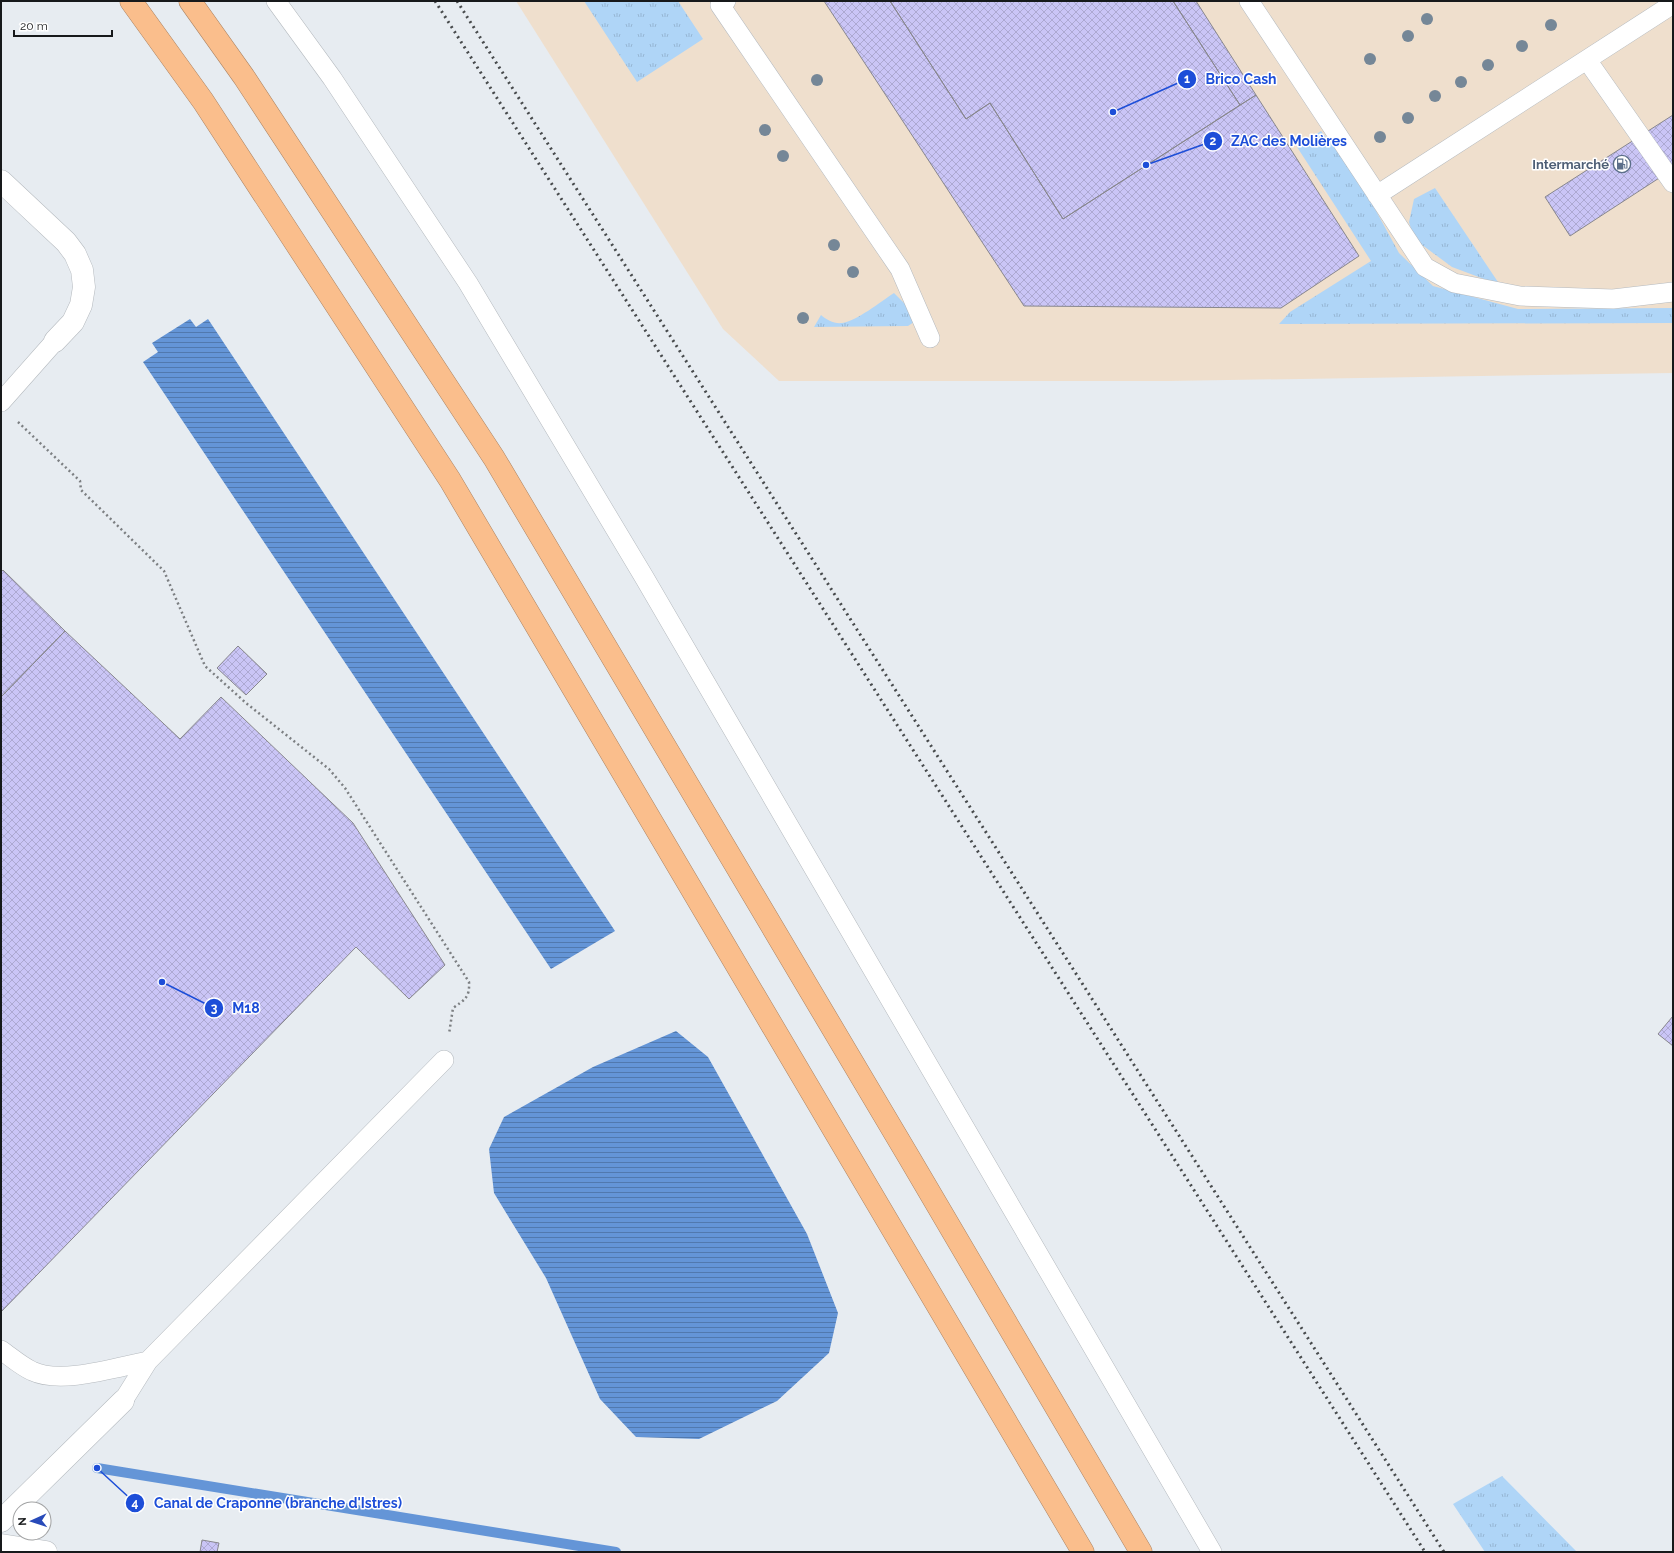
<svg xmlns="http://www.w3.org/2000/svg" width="1674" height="1553" viewBox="0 0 1674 1553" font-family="Raleway,sans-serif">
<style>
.commercial{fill:#efdfcd}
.grass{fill:url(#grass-tufts)}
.water{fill:url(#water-rules)}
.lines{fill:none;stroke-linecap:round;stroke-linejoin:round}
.stream{stroke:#6495d7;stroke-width:10}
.building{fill:url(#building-cross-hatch);stroke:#88878d}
.lane-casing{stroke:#b5babf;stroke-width:20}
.street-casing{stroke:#b5babf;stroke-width:23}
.highway-casing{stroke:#ab8464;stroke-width:23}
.path{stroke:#7c7f82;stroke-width:2.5;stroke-dasharray:2 3;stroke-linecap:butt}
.lane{stroke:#fff;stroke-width:19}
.street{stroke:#fff;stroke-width:22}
.highway{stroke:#fabe8c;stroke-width:22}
.rail{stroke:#474a4c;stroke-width:3;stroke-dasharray:2 4;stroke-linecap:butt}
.tree{fill:#758797}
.labels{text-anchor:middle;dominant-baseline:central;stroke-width:3;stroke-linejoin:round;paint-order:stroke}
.service-label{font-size:13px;font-weight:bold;fill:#4e5e75;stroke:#fff;text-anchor:end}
.leader{fill:none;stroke:#1d4ed8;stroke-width:1.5}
.callout-dot{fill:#1d4ed8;stroke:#fff;stroke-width:1.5}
.mark-label{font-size:12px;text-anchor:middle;font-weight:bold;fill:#fff}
.callout-label{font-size:14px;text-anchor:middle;font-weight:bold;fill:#1d4ed8;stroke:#fff;stroke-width:3;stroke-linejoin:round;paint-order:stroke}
</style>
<defs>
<pattern id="grass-tufts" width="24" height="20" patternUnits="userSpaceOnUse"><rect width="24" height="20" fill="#afd5f7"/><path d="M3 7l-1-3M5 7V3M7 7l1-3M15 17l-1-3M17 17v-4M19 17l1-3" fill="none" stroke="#96b6d3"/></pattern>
<pattern id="water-rules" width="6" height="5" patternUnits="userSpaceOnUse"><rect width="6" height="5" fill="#6495d7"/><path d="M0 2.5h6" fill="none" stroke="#5179ae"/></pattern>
<pattern id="building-cross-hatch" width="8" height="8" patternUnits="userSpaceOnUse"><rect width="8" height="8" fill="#cac5f6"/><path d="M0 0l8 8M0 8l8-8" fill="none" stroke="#ada9d2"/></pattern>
</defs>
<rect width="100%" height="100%" fill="#e7ecf1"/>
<!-- commercial -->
<path class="commercial" d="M516,1h1157v372l-505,8h-389l-56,-52z"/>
<!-- grass -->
<path class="grass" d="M584,1h94l25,38 -66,43z
M1321,131l36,45 42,77 34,33 85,23 155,-1v15l-394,1 11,-12 81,-51 -74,-114z
M1435,188l65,97 -48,-18 -38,-28 -5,-17 5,-23z
M894,293l20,20v9l-6,4 -94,1 7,-12c6,5 13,9 21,8 15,-2 38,-21 52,-30z
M1502,1476l75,76h-92l-32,-48z"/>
<!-- water -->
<path class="water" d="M190,319l6,8 12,-8 407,612 -64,38 -408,-607 15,-10 -6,-9z
M676,1031l32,26 99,177 31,79 -9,40 -52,48 -78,38 -63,-2 -36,-38 -54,-121 -52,-85 -5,-44 15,-32 89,-50z"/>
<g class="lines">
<!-- stream -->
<path class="stream" d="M97,1468l519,84"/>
</g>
<!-- building -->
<path class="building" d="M824,1h66l76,118 24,-16 73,116 193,-124 103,161 -78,52 -257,-2z
M890,1h283l67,104 -177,114 -73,-116 -24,16z
M1173,1h23l60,94 -16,10z
M1673,115v54l-103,67 -25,-39z
M3,570l62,61 -64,66v-125z
M65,631l115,108 41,-42 132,126 92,142 -36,34 -53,-52 -355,365v-615z
M238,646l29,28 -21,21 -29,-27z
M1673,1016v30l-15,-12z
M202,1540l17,3 -2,9h-17z"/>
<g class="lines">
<defs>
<path id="lane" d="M276,1l56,77 136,205 176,294 568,975
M726,1l-6,4 180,264 30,69
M1249,1l176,266 29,16 66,13 93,3 60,-7
M1587,60l86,123
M1377,195l296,-191
M1,402l54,-61
M1,1350c10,7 20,16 31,21 29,14 85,-4 116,-10
M123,1401l25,-40 296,-301"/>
<path id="street" d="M1,181l65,61 9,12 7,16 2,17 -3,18 -8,17 -18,19
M1,1521l122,-120
M1,1545l45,7"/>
<path id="highway" d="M131,1l72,100 247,379 633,1072
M190,1l54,76 250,381 416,701 231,393"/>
</defs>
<!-- lane casing -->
<use href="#lane" class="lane-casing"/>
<!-- street casing -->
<use href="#street" class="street-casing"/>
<!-- highway casing -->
<use href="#highway" class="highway-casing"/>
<!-- path -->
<path class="path" d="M18,422l62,59 1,9 83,81 41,95 41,37 83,66 16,19 124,194c1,16 -5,18 -16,26l-4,26"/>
<!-- lane -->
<use href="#lane" class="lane"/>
<!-- street -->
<use href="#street" class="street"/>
<!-- highway -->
<use href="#highway" class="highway"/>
<!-- rail -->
<path class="rail" d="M435,1l990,1551
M457,1l987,1551"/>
</g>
<!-- trees -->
<g class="tree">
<circle cx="1427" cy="19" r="6"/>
<circle cx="1551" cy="25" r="6"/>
<circle cx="1408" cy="36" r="6"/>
<circle cx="1522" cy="46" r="6"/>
<circle cx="1370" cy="59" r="6"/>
<circle cx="1488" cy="65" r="6"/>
<circle cx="817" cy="80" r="6"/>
<circle cx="1461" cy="82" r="6"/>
<circle cx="1435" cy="96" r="6"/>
<circle cx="1408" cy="118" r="6"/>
<circle cx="765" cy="130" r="6"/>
<circle cx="1380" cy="137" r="6"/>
<circle cx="783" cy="156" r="6"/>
<circle cx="834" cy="245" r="6"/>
<circle cx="853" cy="272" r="6"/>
<circle cx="803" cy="318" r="6"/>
</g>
<!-- icons -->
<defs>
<symbol id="fuel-ring" viewBox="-11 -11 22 22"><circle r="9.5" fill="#fff" stroke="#5c6f8a" stroke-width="1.5"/><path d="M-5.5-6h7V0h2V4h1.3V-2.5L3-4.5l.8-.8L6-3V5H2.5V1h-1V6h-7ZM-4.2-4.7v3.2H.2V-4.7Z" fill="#5c6f8a"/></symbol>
</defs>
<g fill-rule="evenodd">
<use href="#fuel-ring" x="1612" y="154" width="20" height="20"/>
</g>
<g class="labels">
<!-- service labels -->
<g class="service-label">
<text x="1609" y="164">Intermarché</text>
</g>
</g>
<!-- callouts -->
<path class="leader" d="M1113 112L1187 79M1146 165L1213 141M162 982L214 1008M97 1468L135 1503"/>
<g class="callout-dot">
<circle cx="1113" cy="112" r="4"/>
<circle cx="1146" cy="165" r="4"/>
<circle cx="162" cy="982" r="4"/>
<circle cx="97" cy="1468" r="4"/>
<circle cx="1187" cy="79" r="10"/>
<circle cx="1213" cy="141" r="10"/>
<circle cx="214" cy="1008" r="10"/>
<circle cx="135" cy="1503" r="10"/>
</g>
<g class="mark-label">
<text x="1187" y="83">1</text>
<text x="1213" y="145">2</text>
<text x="214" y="1012">3</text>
<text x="135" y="1507">4</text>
</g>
<g class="callout-label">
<text x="1241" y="84">Brico Cash</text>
<text x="1289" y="146">ZAC des Molières</text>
<text x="246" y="1013">M18</text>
<text x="278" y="1508">Canal de Craponne (branche d'Istres)</text>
</g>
<!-- border -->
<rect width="1674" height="1553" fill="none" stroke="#17191b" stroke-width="4"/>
<!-- north arrow -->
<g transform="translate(32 1521) rotate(267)"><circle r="19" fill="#ffffff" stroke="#a2a3a4"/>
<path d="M0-3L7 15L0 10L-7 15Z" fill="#284ab9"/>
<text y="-6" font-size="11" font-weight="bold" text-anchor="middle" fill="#17191b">N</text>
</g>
<!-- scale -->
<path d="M14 30v6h98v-6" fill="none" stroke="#17191b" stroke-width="2"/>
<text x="20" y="30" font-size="12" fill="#17191b" stroke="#ffffff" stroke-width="3" paint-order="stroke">20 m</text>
</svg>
